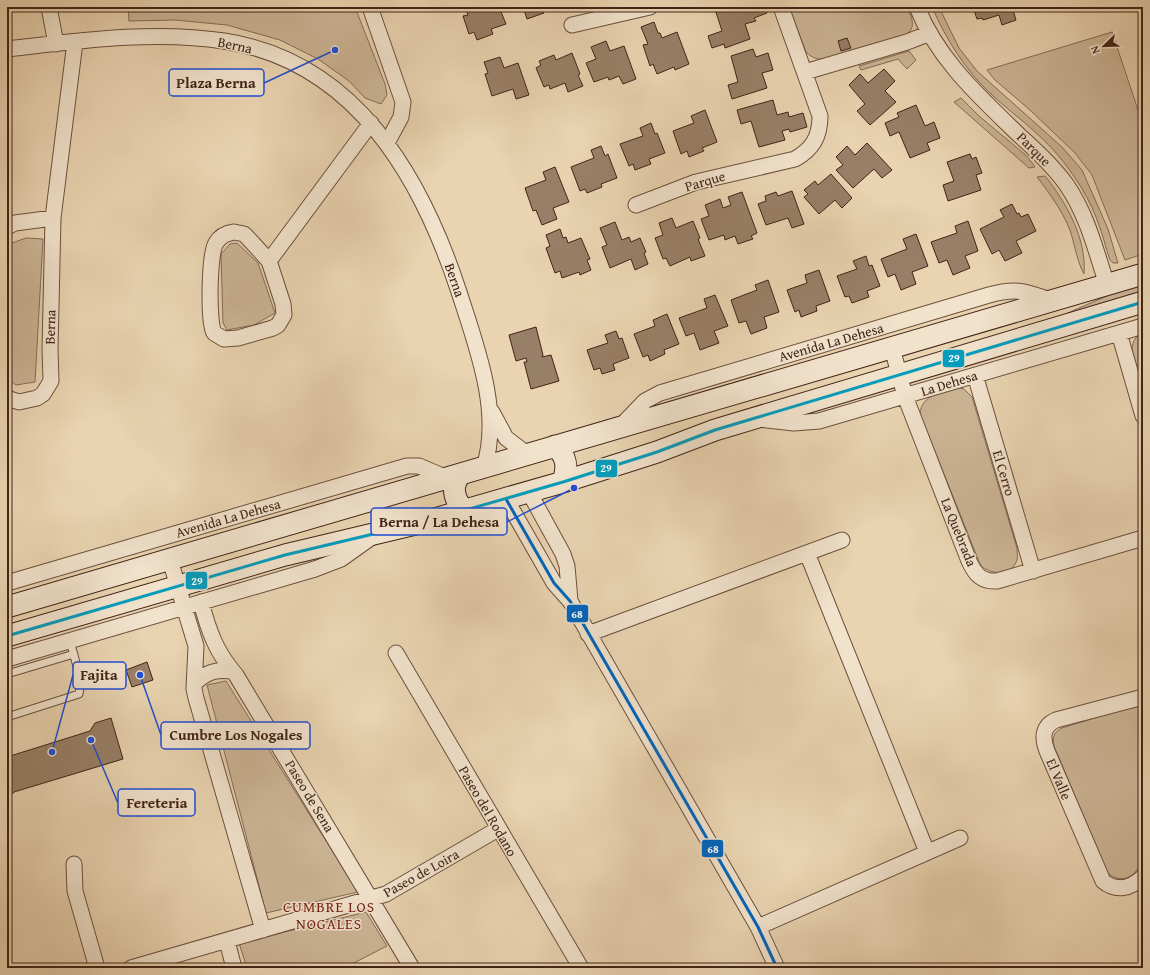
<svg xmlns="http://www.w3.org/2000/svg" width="1150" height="975" viewBox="0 0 1150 975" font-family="'Gentium Book Plus',serif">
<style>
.green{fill:#ccb596;stroke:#866c56}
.building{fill:#987f67;stroke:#412417}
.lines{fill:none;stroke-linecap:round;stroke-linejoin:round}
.lane-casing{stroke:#6b503d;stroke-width:9}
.street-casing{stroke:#6b503d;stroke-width:17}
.secondary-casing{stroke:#412417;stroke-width:23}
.lane{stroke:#f1e2cc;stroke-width:7}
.street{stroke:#f1e2cc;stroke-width:15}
.secondary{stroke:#f1e2cc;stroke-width:21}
.bus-1-casing{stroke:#f1e2cc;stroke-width:6}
.bus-2-casing{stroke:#f1e2cc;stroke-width:6}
.bus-1{stroke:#0065bd;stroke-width:3}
.bus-2{stroke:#069cbc;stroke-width:3}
.labels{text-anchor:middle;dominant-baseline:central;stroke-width:3;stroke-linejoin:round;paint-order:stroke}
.street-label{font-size:14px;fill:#412417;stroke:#f1e2cc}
.neighbourhood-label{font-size:15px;letter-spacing:1px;fill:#7a1f14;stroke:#f1e2cc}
.leader{fill:none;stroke:#1d4ed8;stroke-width:1.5}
.callout-dot{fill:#1d4ed8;stroke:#f1e2cc;stroke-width:1.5}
.callout{fill:#f1e2cc;stroke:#1d4ed8;stroke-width:1.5}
.callout-label{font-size:15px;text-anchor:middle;font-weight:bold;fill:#412417}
.line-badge{stroke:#f1e2cc;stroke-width:1.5}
.badge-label{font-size:11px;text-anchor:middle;font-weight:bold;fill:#fff}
</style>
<rect width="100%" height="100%" fill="#e9d3b0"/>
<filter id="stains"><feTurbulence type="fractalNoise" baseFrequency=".005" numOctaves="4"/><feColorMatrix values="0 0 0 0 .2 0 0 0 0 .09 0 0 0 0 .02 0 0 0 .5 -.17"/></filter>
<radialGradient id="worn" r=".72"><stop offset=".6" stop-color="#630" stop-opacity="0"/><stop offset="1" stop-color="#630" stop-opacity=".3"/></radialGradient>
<!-- green -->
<path class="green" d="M128,7h227l30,77 2,11 -6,9 -16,-6 -16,-17 -31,-22 -38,-19 -53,-15 -52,-5 -46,1z
M789,7h118c5,11 10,21 -2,28l-77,24c-9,1 -15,0 -22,-7z
M932,7h7l20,41 18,23 85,76 20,23 26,59 10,34h-5l-3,-3c-4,-11 -6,-21 -10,-32 -9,-28 -25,-53 -44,-75 -19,-22 -42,-38 -63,-57 -28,-26 -46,-55 -61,-89z
M1112,32l31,93v129l-18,6 -33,-85 -17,-22 -45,-43 -35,-30 -8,-10z
M909,51l7,9 -9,9 -9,-10 -37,11 -2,-4z
M961,98l18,18 49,41 7,10 -6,1 -75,-66z
M1045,176c21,26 42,63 39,98 -7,-13 -9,-27 -13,-41 -7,-20 -21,-39 -34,-56z
M26,238l17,1 -8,143 -19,3 -8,-6 -1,-116 2,-19z
M237,243l21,20 17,50 -21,12 -27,5 -4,-7 -2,-69 9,-10z
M1143,283v13l-89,23 71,-31z
M1143,333v60c-5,-17 -22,-52 0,-60z
M959,388l5,1 8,8 45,151c0,4 1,9 0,12 -5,17 -29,15 -37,4l-60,-150c1,-19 23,-23 39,-26z
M226,681l132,211 -92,21 -59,-228z
M1143,703v144c-1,7 -2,15 -5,21 -7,13 -22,14 -31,4l-53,-126c-2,-9 0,-14 8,-18z
M366,912l21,34 -43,22h-97l-8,-25z"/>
<!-- building -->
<path class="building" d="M480,7h19l7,17 -15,5 2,5 -16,6 -3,-8 -5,2 -6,-18 5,-1 -1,-3z
M523,7h19l2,6 -17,6z
M719,7h46l2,6 -13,5 2,3 -11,3 5,15 -25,9 -1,-4 -12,4 -4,-12 14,-5 -7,-22z
M973,7h41v2l-1,1 3,10 -14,5 -3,-10 -16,5 -1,-2 -5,1z
M654,22l4,11h2l2,5 15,-6 12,32 -14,6 -1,-3 -17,7 -4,-10 -3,2 -7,-21 5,-1 -7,-17z
M847,38l4,10 -10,3 -3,-10z
M606,41l4,10 14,-5 12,33 -13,5 -4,-8 -10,4 -1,-3 -14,5 -8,-19 10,-4 -5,-12z
M753,49l3,8 12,-4 5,17 -11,3 5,15 -35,11 -4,-14 10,-3 -7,-26z
M572,53l8,21 -2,1 5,11 -15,6 -3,-9 -15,6 -1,-4 -5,2 -8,-19 5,-3 -2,-4 15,-6 2,5z
M500,57l4,11 14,-5 11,32 -13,4 -3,-10 -21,7 -7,-22 3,-1 -4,-11z
M884,69l11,12 -10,10 11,11 -26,23 -13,-14 8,-7 -16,-19 11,-11 8,9z
M773,100l4,15 11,-3 1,5 14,-4 4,14 -17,5 -1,-3 -7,2 3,9 -26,7 -8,-26 -10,3 -4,-14z
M916,105l9,21 9,-4 6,16 -13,5 3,7 -20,8 -11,-26 -9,4 -5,-13 14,-6 -2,-4z
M705,110l12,32 -15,6 2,3 -15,6 -2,-6 -6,3 -8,-23 21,-8 -3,-7z
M651,123l4,11 2,-1 8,20 -16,6 2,5 -16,6 -2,-6 -4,2 -9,-22 23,-8 -3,-8z
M867,143l25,27 -10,8 -8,-9 -21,19 -17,-18 7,-5 -7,-8 11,-11 8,9z
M601,146l4,10 3,-2 9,24 -16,6 1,3 -15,6 -2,-4 -5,2 -9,-24 23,-9 -3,-8z
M970,154l2,5 4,-2 6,16 -6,2 5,15 -33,11 -5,-16 11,-4 -7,-19z
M555,167l14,35 -16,6 4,11 -15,6 -6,-15 -3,1 -8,-23 21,-8 -3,-8z
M831,174l21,24 -10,10 -7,-8 -16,14 -15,-17 4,-3 -4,-4 11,-9 3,4z
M792,191l12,33 -12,4 -4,-10 -22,7 -8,-21 8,-3 -1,-5 11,-4 2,4z
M742,192l15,41 -6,3 2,3 -15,5 -3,-8 -10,4 -1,-5 -15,5 -8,-21 8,-3 -4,-11 15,-6 3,9 8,-3 -3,-8z
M1012,204l5,10 2,-1 2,4 7,-3 8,17 -20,10 6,12 -17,8 -6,-11 -7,4 -12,-25 24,-12 -4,-7z
M672,218l4,10 17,-7 7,17 -2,1 7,17 -14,5 -1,-4 -20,9 -4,-8 -3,1 -8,-21 8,-3 -4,-12z
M968,221l10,30 -13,5 5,12 -17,7 -6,-15 -8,3 -8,-21 26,-9 -2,-7z
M615,222l7,18 7,-3 2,5 9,-4 6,14 -2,1 4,11 -13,6 -4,-11 -21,9 -8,-21 5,-2 -7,-17z
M560,229l3,9 3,-1 2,6 13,-5 9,21 -3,1 4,10 -11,5 -1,-3 -17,6 -2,-7 -5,2 -9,-25 4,-2 -4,-11z
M916,234l12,32 -16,6 4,12 -15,6 -6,-16 -7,3 -7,-18 26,-10 -4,-10z
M866,256l3,10 3,-1 8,21 -13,5 2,6 -17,6 -3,-7 -4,1 -8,-21 20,-7 -4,-8z
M819,270l11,31 -14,5 1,5 -16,6 -2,-7 -4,2 -8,-22 20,-7 -2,-8z
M768,280l11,32 -15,5 3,11 -16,6 -5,-13 -7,2 -8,-23 26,-10 -2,-5z
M715,295l13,31 -14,5 5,12 -19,7 -6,-17 -8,3 -7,-18 28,-10 -3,-9z
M667,314l12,30 -15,6 1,4 -15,7 -2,-6 -5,2 -9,-23 21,-8 -2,-6z
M536,327l7,28 -1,2 9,-2 8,26 -28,8 -7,-27h3l-1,-4 -10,3 -7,-26z
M616,331l3,8 3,-1 7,20 -16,6 2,6 -13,4 -2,-6 -6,2 -7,-20 21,-7 -3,-8z
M147,662l6,18 -21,7 -6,-17z
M111,718l12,41 -109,33 -7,7v-42l83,-26 5,-8z"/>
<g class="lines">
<defs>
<path id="lane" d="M7,674l67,-20
M7,717l72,-23 2,-13 -11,-40"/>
<path id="street" d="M49,7l7,37
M370,7l33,95 -2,15 -14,26
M917,7c21,53 63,90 103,129 17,15 33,30 46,48 21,30 30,67 41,101
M572,25l78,-18
M7,49c70,-8 147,-19 217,-8 131,20 197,135 235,251 17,53 43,120 25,175
M805,72l102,-30 23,-9
M636,205l60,-23 99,-23c18,-10 25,-23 25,-43l-39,-109
M7,227l8,-4 38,-5
M234,232l10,2 4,4 21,23 14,43 1,11 -6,10 -5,3 -35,10 -14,1 -10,-6c-6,-11 -5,-80 2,-90 4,-7 11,-10 18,-11z
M269,261l102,-138
M1119,333l24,83
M892,348l13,48 64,165c6,13 12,21 28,20l146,-43
M975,375l58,196
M7,398l12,4 18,-4 6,-4 8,-13 -1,-32 3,-131 22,-176
M492,412l14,26 21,16
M759,419l35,4 25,-2 324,-95
M620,427l25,-26 15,-8 329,-98c29,-8 37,-3 64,6
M529,492l34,62 4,12 3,35
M506,499l48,84 16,18 188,326 19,41
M807,553l120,299
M170,560l26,86 -2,43 2,9 67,232
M7,583l400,-117h12l28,12
M201,602c8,30 15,50 35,73l176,293
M588,634l254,-94
M396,653l185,315
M7,659l308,-90 26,-10 31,-22
M194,684c12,-12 22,-15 38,-13
M1143,697l-87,23c-14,6 -14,18 -9,31l56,130c13,11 27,8 40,-4
M74,864l1,27 22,77
M758,927l202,-89
M227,941l7,27
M131,968l255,-74 112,-65"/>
<path id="secondary" d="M555,446c12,10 13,21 8,36
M461,474c-11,11 -7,26 3,36
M7,607l1136,-333
M7,636l278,-81 139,-33 139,-40 94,-30 58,-22 428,-128"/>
</defs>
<!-- lane casing -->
<use href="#lane" class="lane-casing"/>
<!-- street casing -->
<use href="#street" class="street-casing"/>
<!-- secondary casing -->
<use href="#secondary" class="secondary-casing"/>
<!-- lane -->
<use href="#lane" class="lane"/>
<!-- street -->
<use href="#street" class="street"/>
<!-- secondary -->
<use href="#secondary" class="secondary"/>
<defs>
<path id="bus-1" d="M506,499l48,84 16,18 188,326 19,41"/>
<path id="bus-2" d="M7,636l278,-81 139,-33 139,-40 94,-30 58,-22 428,-128"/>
</defs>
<!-- bus-1 casing -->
<use href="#bus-1" class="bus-1-casing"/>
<!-- bus-2 casing -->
<use href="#bus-2" class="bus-2-casing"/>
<!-- bus-1 -->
<use href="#bus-1" class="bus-1"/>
<!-- bus-2 -->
<use href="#bus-2" class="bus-2"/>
</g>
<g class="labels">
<!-- street labels -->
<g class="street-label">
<text transform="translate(235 45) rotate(12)">Berna</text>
<text transform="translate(1034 149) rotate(45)">Parque</text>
<text transform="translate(705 181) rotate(-16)">Parque</text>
<text transform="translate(455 280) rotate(71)">Berna</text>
<text transform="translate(50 327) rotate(-88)">Berna</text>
<text transform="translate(831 342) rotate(-16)">Avenida La Dehesa</text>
<text transform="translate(949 383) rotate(-17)">La Dehesa</text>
<text transform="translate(1004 473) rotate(73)">El Cerro</text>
<text transform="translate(228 518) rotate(-16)">Avenida La Dehesa</text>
<text transform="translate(959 532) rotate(68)">La Quebrada</text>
<text transform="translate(1059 779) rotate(67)">El Valle</text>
<text transform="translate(310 796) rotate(59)">Paseo de Sena</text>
<text transform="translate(488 811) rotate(60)">Paseo del Rodano</text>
<text transform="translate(421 873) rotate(-29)">Paseo de Loira</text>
</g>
<!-- neighbourhood labels -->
<g class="neighbourhood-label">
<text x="329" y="906">CUMBRE LOS<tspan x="329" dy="17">NOGALES</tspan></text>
</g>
</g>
<!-- callouts -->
<path class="leader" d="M335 50L264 83M574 488L507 522M52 752L73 675M140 675L161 735M91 740L118 803"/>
<g class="callout-dot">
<circle cx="335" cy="50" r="4"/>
<circle cx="574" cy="488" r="4"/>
<circle cx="52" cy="752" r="4"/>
<circle cx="140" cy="675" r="4"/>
<circle cx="91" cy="740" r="4"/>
</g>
<g class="callout">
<rect x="169" y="69" width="95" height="27" rx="4"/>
<rect x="371" y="508" width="136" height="27" rx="4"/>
<rect x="73" y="662" width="53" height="27" rx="4"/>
<rect x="161" y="722" width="149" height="27" rx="4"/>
<rect x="118" y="789" width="77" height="27" rx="4"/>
</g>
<g class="callout-label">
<text x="216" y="88">Plaza Berna</text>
<text x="439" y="527">Berna / La Dehesa</text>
<text x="99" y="680">Fajita</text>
<text x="236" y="740">Cumbre Los Nogales</text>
<text x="157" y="808">Fereteria</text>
</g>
<g class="line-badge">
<rect x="942" y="349" width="23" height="19" rx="4" fill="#069cbc"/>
<rect x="595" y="459" width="23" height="19" rx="4" fill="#069cbc"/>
<rect x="185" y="571" width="23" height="19" rx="4" fill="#069cbc"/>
<rect x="566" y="604" width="23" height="19" rx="4" fill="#0065bd"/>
<rect x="701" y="839" width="23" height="19" rx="4" fill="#0065bd"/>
</g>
<g class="badge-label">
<text x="954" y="362">29</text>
<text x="606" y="472">29</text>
<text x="197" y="585">29</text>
<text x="577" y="618">68</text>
<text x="713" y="853">68</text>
</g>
<!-- margin -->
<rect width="1150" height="975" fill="none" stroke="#e9d3b0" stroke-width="24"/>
<rect x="8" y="8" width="1134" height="959" fill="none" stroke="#412417" stroke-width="2"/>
<rect x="12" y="12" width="1126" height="951" fill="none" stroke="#412417"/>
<!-- north arrow -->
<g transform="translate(1104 46) rotate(247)" stroke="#f1e2cc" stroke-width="3" paint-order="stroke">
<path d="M0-3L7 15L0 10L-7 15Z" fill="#412417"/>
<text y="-6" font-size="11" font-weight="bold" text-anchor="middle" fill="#412417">N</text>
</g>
<rect width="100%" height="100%" filter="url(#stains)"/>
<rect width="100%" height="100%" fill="url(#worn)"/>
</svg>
